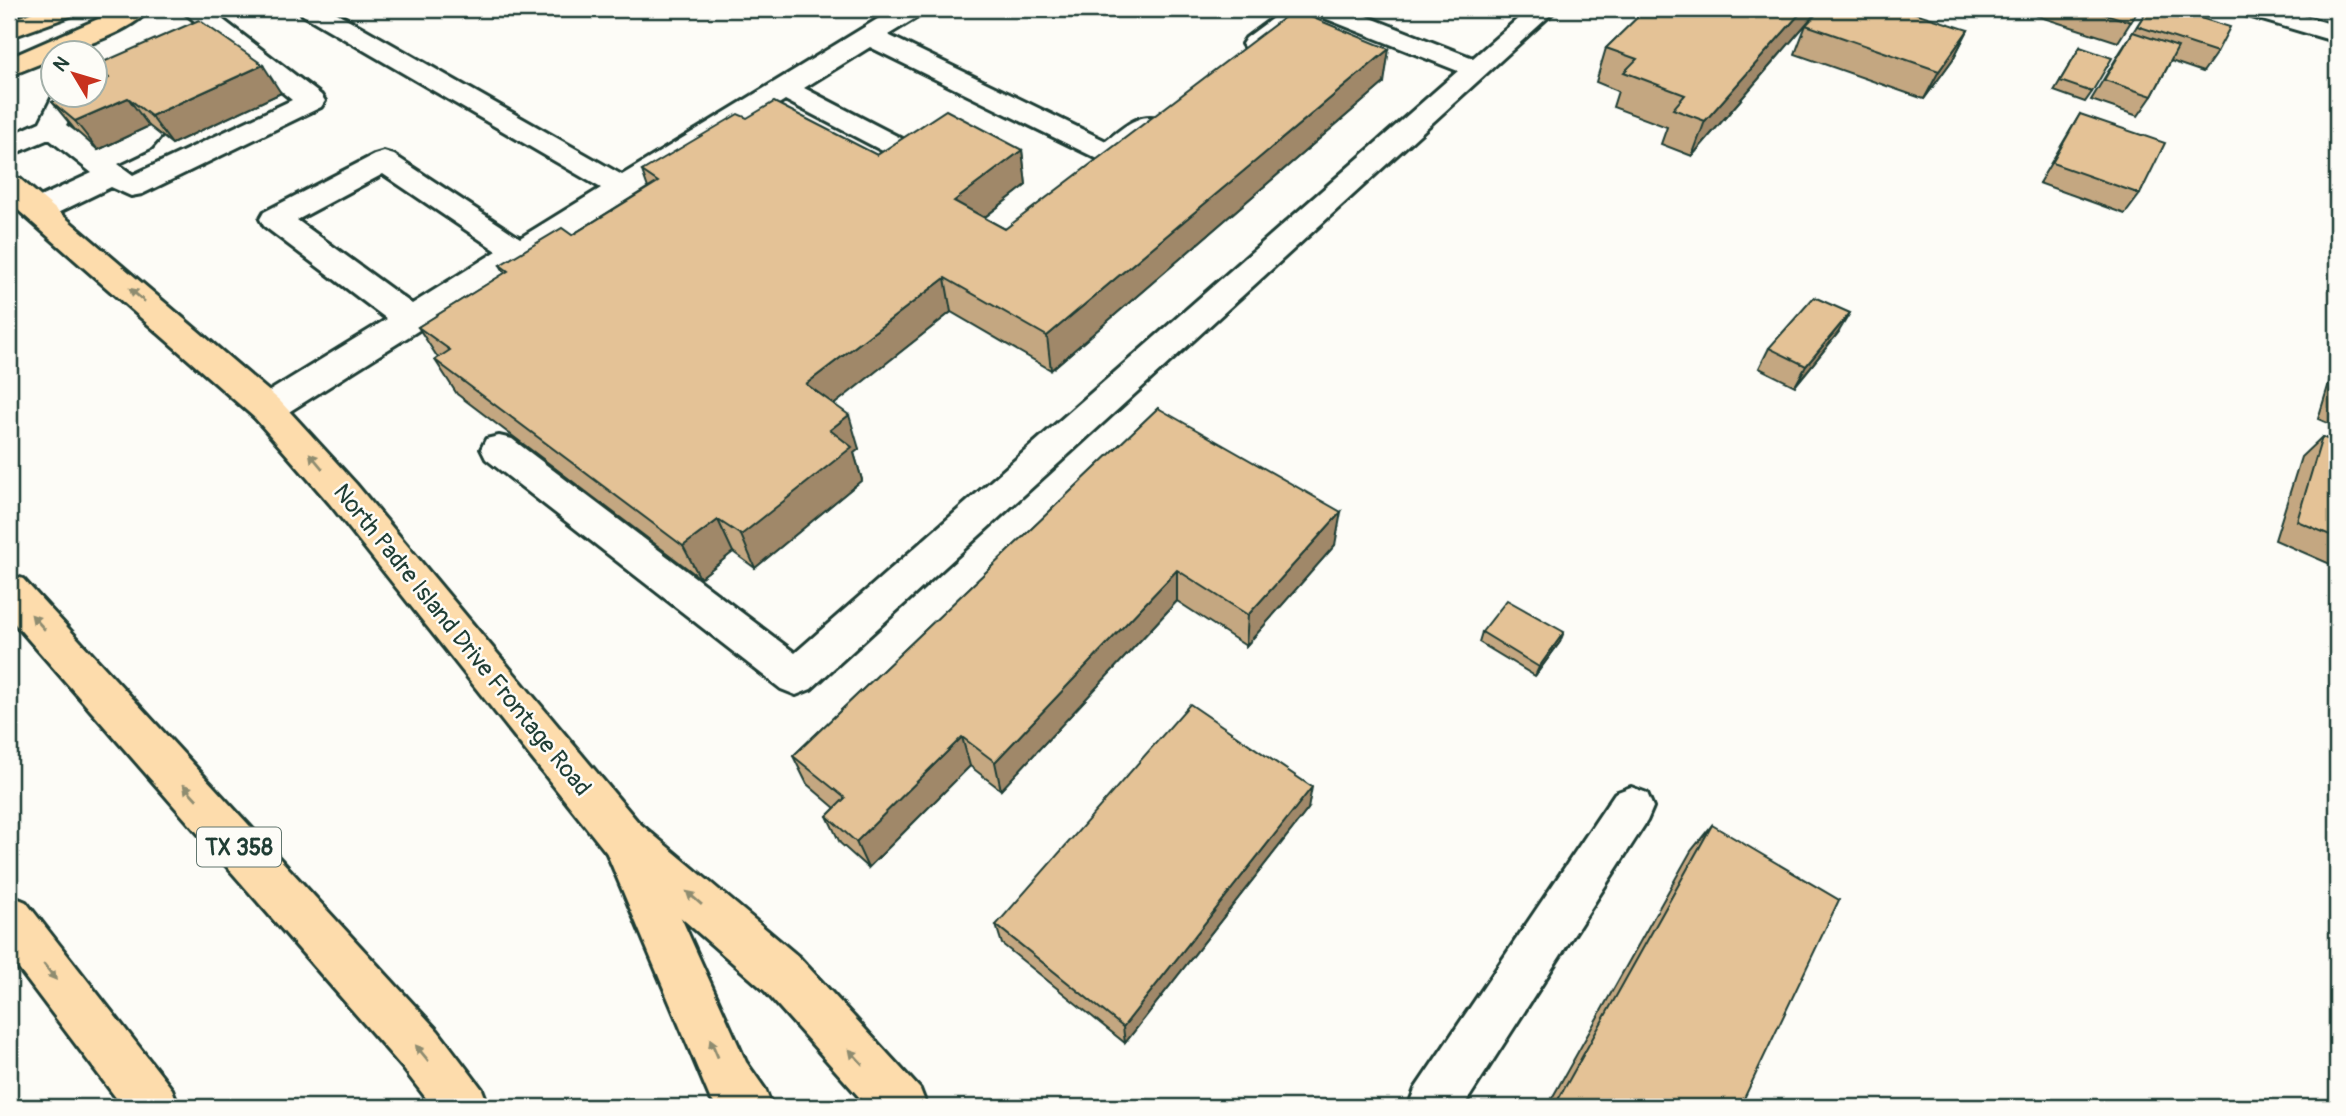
<svg xmlns="http://www.w3.org/2000/svg" width="2346" height="1116" viewBox="0 0 2346 1116" font-family="Pangolin,sans-serif">
<style>
.lines{fill:none;stroke-linecap:round;stroke-linejoin:round}
.minor-casing{stroke:#1f3d34;stroke-width:6}
.major-casing{stroke:#1f3d34;stroke-width:6}
.highway-casing{stroke:#1f3d34;stroke-width:6}
.minor{fill:#fdfcf7;fill-rule:evenodd}
.major{fill:#fddcac;fill-rule:evenodd}
.highway{fill:#fddcac;fill-rule:evenodd}
.wall{fill:#c4a781;stroke:#1f3d34;stroke-width:2}
.shaded-wall{fill:#a08869;stroke:#1f3d34;stroke-width:2}
.building{fill:#e4c296;stroke:#1f3d34;stroke-width:2}
.oneway{fill:#8e8c70}
.labels{text-anchor:middle;dominant-baseline:central;stroke-width:5;stroke-linejoin:round;paint-order:stroke}
.shield{fill:#fdfcf7;stroke:#62766e;stroke-width:2}
.shield-label{font-size:23px;font-weight:bold;fill:#1f3d34}
.street-label{font-size:24px;fill:#1f3d34;stroke:#fdfcf7}
</style>
<rect width="100%" height="100%" fill="#fdfcf7"/>
<filter id="ink" filterUnits="userSpaceOnUse"><feTurbulence type="fractalNoise" baseFrequency=".0143" numOctaves="2"/><feDisplacementMap in="SourceGraphic" scale="14" xChannelSelector="R" yChannelSelector="G"/><feConvolveMatrix kernelMatrix="1 2 1 2 8 2 1 2 1" color-interpolation-filters="sRGB"/></filter>
<g filter="url(#ink)">
<g class="lines">
<defs>
<path id="minor" d="M180,9h29l112,86 4,6 -4,6 -179,87 -11,2 -20,-9 -62,30 -11,3 -11,-3 -4,-7 4,-7 65,-30 -43,-34 -40,17v-20l31,-14 14,-28h28l-16,31 34,25 28,-13 6,-9 9,-4 10,-3 10,3 4,6 -16,18 -33,16 15,11 159,-75z
M299,9h31l292,166 272,-166h31l-4,6 -33,20 218,106c16,-12 31,-28 52,-23l4,6 -4,6c-18,13 -37,35 -60,29l-228,-112 -66,41 116,60 5,6 -5,6 -10,3 -10,-3 -115,-60 -506,318 -12,4 -12,-4 -6,-9 6,-9 132,-81 -123,-93 -4,-7 4,-7 110,-57 10,-3 10,3 126,83 81,-50 -298,-173zM383,174l114,77 -85,53 -115,-84z
M1285,9h63l125,49 56,-49h28l-746,680 -15,6 -15,-6 -295,-230 -5,-10 5,-10 13,-3 13,3 283,214 663,-582 -141,-56 -3,-5 -50,40 -9,2 -9,-2 -4,-6 4,-6z
M2241,9h40l56,17v16l-92,-27z
M1631,787l16,6 6,14 -6,14 -184,286h-55l7,-18 200,-296z"/>
<path id="major" d="M41,9h36l-4,6 -64,23v-17z
M121,9h28c-14,20 -73,43 -97,43v7l-43,17v-18z
M9,177l11,2 259,221 77,84 282,338 161,135 121,132 7,18h-59l-103,-116 -159,-139 -276,-348 -75,-86 -246,-216z"/>
<path id="highway" d="M9,574l14,5 415,452 44,58 7,18h-56l-31,-40 -393,-450z
M622,816l16,6 108,240 19,27 7,18h-55l-7,-9 -110,-261 6,-15z
M9,895l17,7 146,187 7,18h-56l-114,-151z"/>
</defs>
<!-- minor casing -->
<use href="#minor" class="minor-casing"/>
<!-- major casing -->
<use href="#major" class="major-casing"/>
<!-- highway casing -->
<use href="#highway" class="highway-casing"/>
<!-- minor -->
<use href="#minor" class="minor"/>
<!-- major -->
<use href="#major" class="major"/>
<!-- highway -->
<use href="#highway" class="highway"/>
</g>
<!-- wall -->
<path class="wall" d="M1646,9h173l-127,147 -31,-12 6,-17 -54,-20 5,-16 -22,-9 10,-34z
M1954,9h18l-3,5z
M2034,9h105l-21,33 -87,-28z
M2148,9l69,43 -14,20 -32,-11 -19,35 -14,20 -47,-16 29,-48z
M1806,25l162,5 -15,29 -29,40 -129,-45z
M2080,47l12,45 -7,10 -31,-11z
M94,67l187,26 -109,51 -23,-18 -51,24 -23,-20 -23,-28 52,-22z
M1384,83l-333,287 -100,-58 -117,92 25,45 -5,4 8,27 -107,88 -22,-16 -33,26 -243,-184 -22,-34 3,-2 -20,-31 87,-54 -5,-8 72,-30 76,-47 -6,-17 105,-53 130,37 145,-5 4,35 -42,33 21,11z
M2080,114l60,80 -15,20 -86,-31z
M1838,333l-43,53 -36,-18 10,-20z
M2337,357v70l-19,-8z
M1158,408l177,137 -89,101 -69,-45 -176,189 -31,-24 -102,102 -28,-25 -13,-27 8,-8 -28,-24 -14,-28z
M2322,437l15,6v124l-62,-27 26,-83z
M1482,632l78,10 -25,34 -56,-34z
M1308,809l-183,234 -123,-99 -6,-19z
M1712,825l28,282h-193l144,-256z"/>
<!-- shaded-wall -->
<path class="shaded-wall" d="M1804,9h15l-127,147 13,-35z
M1968,30l-15,29 -29,40 15,-28z
M1389,49l-5,34 -333,287 -4,-34z
M263,65l18,28 -109,51 -21,-28z
M128,98l21,28 -51,24 -23,-29z
M1022,150l4,35 -66,51 -6,-35z
M945,278l6,34 -134,106 -11,-34z
M1850,313l-12,20 -43,53 11,-20z
M849,415l10,34 -5,4 8,27 -107,88 -14,-33 89,-105z
M1341,512l-6,33 -89,101 2,-31z
M718,520l15,32 -33,26 -17,-32z
M1177,570v31l-176,189 -6,-28z
M1564,632l-4,10 -25,34 4,-9z
M962,737l8,29 -102,102 -12,-26z
M1312,787l-4,22 -183,234 -2,-16z"/>
<!-- building -->
<path class="building" d="M1646,9h158l-99,112 -32,-12 12,-14 -61,-23 13,-13 -31,-11z
M1821,9h82l65,21 -29,41 -133,-46z
M2089,9h50l-8,13z
M2148,9h23l59,18 -13,25 -80,-26z
M1294,10l95,39 -342,287 -102,-58 -139,106 43,31 -19,15 22,17 -111,88 -23,-15 -35,26 -248,-186 15,-10 -32,-23 90,-56 -8,-6 62,-37 10,7 86,-53 -16,-11 96,-57 9,4 27,-16 103,53 69,-45 76,40 -68,51 51,28z
M199,20l64,45 -112,51 -23,-18 -53,23 -23,-19 18,-8h24v-10l15,-6 -15,-12z
M2133,32l45,15 -26,49 -48,-16z
M2080,47l32,11 -20,34 -32,-11z
M2080,114l85,29 -25,51 -88,-31z
M1814,297l36,16 -44,53 -37,-18z
M1158,408l183,104 -93,103 -71,-45 -182,192 -33,-25 -106,105 -29,-26 18,-18 -52,-42z
M2322,437l15,6v95l-40,-17z
M1507,600l57,32 -25,35 -57,-35z
M1190,704l122,83 -189,240 -127,-102z
M1712,825l127,75 -99,207h-186z"/>
<!-- one-way arrows -->
<defs><path id="oneway-solid" d="M-6-.8H1V-3.2L6.5 0L1 3.2V.8H-6Z" transform="scale(1.75)"/></defs>
<g class="oneway">
<use href="#oneway-solid" transform="translate(137 295) rotate(-139)"/>
<use href="#oneway-solid" transform="translate(316 461) rotate(-130)"/>
<use href="#oneway-solid" transform="translate(38 622) rotate(-132)"/>
<use href="#oneway-solid" transform="translate(190 792) rotate(-132)"/>
<use href="#oneway-solid" transform="translate(694 898) rotate(-139)"/>
<use href="#oneway-solid" transform="translate(50 972) rotate(52)"/>
<use href="#oneway-solid" transform="translate(714 1048) rotate(-113)"/>
<use href="#oneway-solid" transform="translate(422 1053) rotate(-129)"/>
<use href="#oneway-solid" transform="translate(856 1057) rotate(-132)"/>
</g>
</g>
<g class="labels">
<!-- shield labels -->
<rect class="shield" x="197" y="827.5" width="84" height="39" rx="5"/>
<g class="shield-label">
<text x="239" y="847">TX 358</text>
</g>
<!-- street labels -->
<g class="street-label">
<text transform="translate(462 640) rotate(51)">North Padre Island Drive Frontage Road</text>
</g>
</g>
<!-- margin -->
<rect width="2346" height="1116" fill="none" stroke="#fdfcf7" stroke-width="35"/>
<rect x="18" y="18" width="2311" height="1081" fill="none" stroke="#1f3d34" stroke-width="2.5" filter="url(#ink)"/>
<!-- north arrow -->
<g transform="translate(74 74) rotate(308)"><circle r="33" fill="#fdfcf7" stroke="#a4b0a9" stroke-width="2"/>
<path d="M0-5L12 26L0 18L-12 26Z" fill="#c8321e"/>
<text y="-10" font-size="19" font-weight="bold" text-anchor="middle" fill="#1f3d34">N</text>
</g>
</svg>
